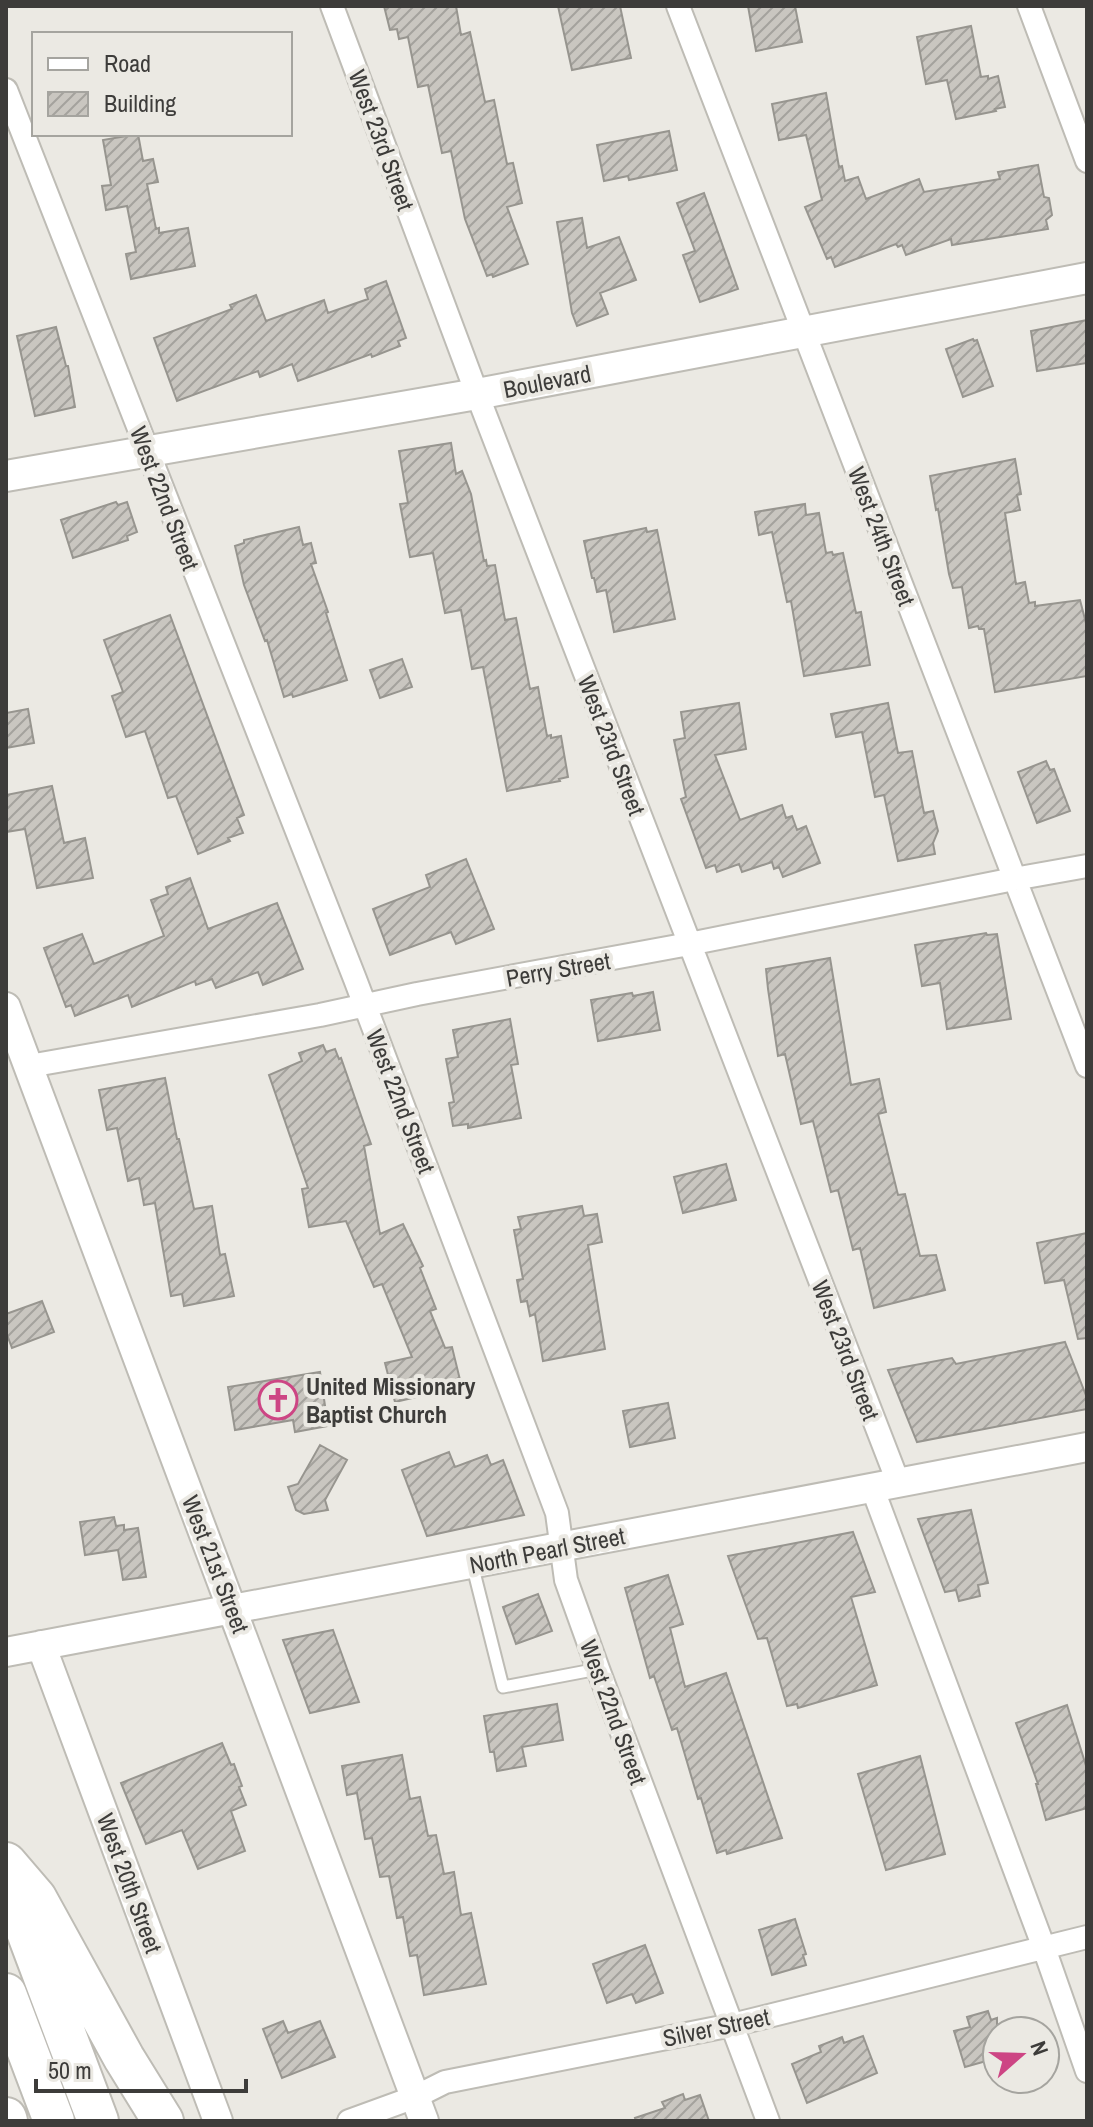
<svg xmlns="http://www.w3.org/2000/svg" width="1093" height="2127" viewBox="0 0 1093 2127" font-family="'Archivo Narrow',sans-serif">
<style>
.building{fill:url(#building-hatch);stroke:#97958f;stroke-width:2}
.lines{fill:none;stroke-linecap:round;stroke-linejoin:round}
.service-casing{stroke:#bebcb5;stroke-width:15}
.minor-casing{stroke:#bebcb5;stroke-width:26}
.tertiary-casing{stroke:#bebcb5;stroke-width:32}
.secondary-casing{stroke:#bebcb5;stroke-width:34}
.motorway-casing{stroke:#bebcb5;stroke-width:44}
.service{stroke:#fff;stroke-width:11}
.minor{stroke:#fff;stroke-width:22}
.tertiary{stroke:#fff;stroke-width:28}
.secondary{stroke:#fff;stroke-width:30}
.motorway{stroke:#fff;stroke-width:40}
.labels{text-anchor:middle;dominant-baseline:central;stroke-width:8;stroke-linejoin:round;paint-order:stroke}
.street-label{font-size:24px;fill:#3d3c3a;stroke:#ebe9e3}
.poi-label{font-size:24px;font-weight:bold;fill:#3d3c3a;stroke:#ebe9e3;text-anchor:start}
</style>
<defs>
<pattern id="building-hatch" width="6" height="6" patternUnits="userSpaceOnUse" patternTransform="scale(2)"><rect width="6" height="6" fill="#c9c6c0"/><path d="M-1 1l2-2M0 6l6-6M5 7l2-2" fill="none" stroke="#a4a29d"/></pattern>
</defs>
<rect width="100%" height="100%" fill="#ebe9e3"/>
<!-- building -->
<path class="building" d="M384,6h72l5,29 9,-3 15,70 9,-2 13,64 6,-1 9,40 -15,4 21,57 -35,13 -1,-3 -5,2 -22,-57 -14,-68 -9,2 -14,-68 -10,2 -10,-50 -9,2 -2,-10 -7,1z
M558,6h62l11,52 -59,12z
M748,6h47l7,36 -46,9z
M971,26l10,51 7,-1v3l10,-3 7,31 -10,2 1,2 -40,8 -9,-39 -21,4 -9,-47z
M826,93l13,74 3,-1 3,15 13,-4 8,22 53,-20 5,13 76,-13 -2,-7 40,-7 6,32 5,1 3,17 -6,5 2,9 -96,16 -1,-6 -45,16 -4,-10 -4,2 -2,-3 -61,23 -4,-10 -4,2 -22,-52 17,-7 -16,-65 -27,5 -7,-36z
M669,131l8,39 -48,10 -1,-4 -24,5 -7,-36z
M138,134l5,27 10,-2 5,23 -11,2 9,45 3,-1v5l29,-5 7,38 -64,13 -5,-25 10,-2 -9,-46 -21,4 -4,-24 9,-1 -8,-45z
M704,193l34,96 -38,13 -17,-47 12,-4 -18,-48z
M582,218l5,30 32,-11 17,43 -36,13 8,21 -31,12 -5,-13 -15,-91z
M386,281l20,57 -8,3 2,5 -28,11 -1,-3 -73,27 -6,-17 -32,13 -2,-6 -81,30 -23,-63 78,-29 -2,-4 26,-10 10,26 58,-21 4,13 40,-14 -3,-10z
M1087,320v43l-50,8 -6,-40z
M56,327l10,39h2l7,41 -40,9 -18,-80z
M973,339l1,2 3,-1 16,46 -30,11 -17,-48z
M451,443l5,31 6,-3 9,23 13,67 2,-1 1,6 8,-1 10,55 11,-2 14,71 8,-2 9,49 4,-1v3l10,-2 7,41 -9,2 1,2 -53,10 -24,-124 -11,2 -11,-59 -16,3 -12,-60 -23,4 -10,-53 8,-1 -9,-52z
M1015,459l6,35 -4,1 3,15 -15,3 11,71 9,-2 4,21 6,-1v4l45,-6 7,27v49l-92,16 -11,-63h-5l-1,-3 -9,2 -7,-41 -9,1 -4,-14 -11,-65 -2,1 -6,-34z
M116,502l2,3 9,-3 10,30 -10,4 1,4 -55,18 -12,-38z
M805,504l1,11 13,-2 7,40 6,-1 1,3 10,-2 13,60 5,-1 9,53 -66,11 -13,-75 -4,1 -15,-70 -13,3 -4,-23z
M299,527l4,18 8,-2 5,20 -5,1 17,48 -2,1 21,67 -54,17 -1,-3 -8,3 -17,-57 -2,1 -21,-56 -9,-39 9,-3v-3z
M646,528l1,4 10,-2 18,89 -61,13 -8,-42 -9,2 -3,-14h-2l-8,-37z
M170,615l74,200 -7,3 6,15 -15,5 2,3 -32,13 -22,-58 -8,2 -23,-67 -19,6 -14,-41 11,-4 -19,-52z
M402,659l10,28 -32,11 -10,-28z
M739,703l7,46 -31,6 25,65 42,-15 4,13 6,-2 5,14 9,-4 14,37 -37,14 -4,-10 -5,2 -2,-7 -30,10 -3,-8 -22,8 -2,-7 -9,3 -25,-69 5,-2 -12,-57 11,-2 -4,-26z
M888,703l10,50 14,-2 12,62 9,-2 5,20 -5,12 2,11 -37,7 -14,-66 -9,2 -13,-65 -26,5 -5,-23z
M28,709l6,34 -28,5v-35z
M1046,761l4,9 4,-1 16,42 -33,12 -19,-51z
M52,786l12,57 21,-5 8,40 -56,10 -12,-59 -19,3v-37z
M466,859l28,70 -38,15 -5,-12 -61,23 -17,-46 57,-22 -4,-12z
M190,878l18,51 69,-26 26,66 -40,16 -5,-13 -42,16 -4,-9 -16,6 -1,-4 -63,26 -4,-12 -53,21 -4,-11 -5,2 -22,-59 38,-14 12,30 70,-28 -13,-36 17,-6 -2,-7z
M986,933l1,2 10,-1 14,85 -64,10 -7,-46 -18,3 -7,-41z
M830,958l21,127 28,-6 7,33 -8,2 20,81 7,-1 15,62 16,-1 9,35 -71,18 -14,-60 -7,2 -15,-60 -7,2 -18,-71 -12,3 -16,-70 -7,2 -10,-67 -2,-20z
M653,992l7,38 -62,11 -7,-41 41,-7 1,3z
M510,1019l8,45 -7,1 10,53 -53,10v-4l-15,2 -4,-23 5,-1 -8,-43 12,-2 -5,-27z
M323,1045l3,7 9,-3 4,10 2,-1 30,86 -7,2 16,88 23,-10 20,42 -3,2 16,41 -6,2 15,37 7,-1 9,37 -10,2v3l-56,13 -10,-39 27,-6 -30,-73 -8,3 -28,-66 -37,6 -7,-38 6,-1 -39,-113 33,-14 -3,-8z
M165,1078l12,61h2l15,70 18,-3 8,49 5,-1 9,42 -50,10 -2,-12 -11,2 -16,-93 -11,2 -5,-27 -11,3 -11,-53 -10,2 -8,-40z
M726,1164l10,36 -53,13 -9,-36z
M582,1206l2,10 13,-2 5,28 -14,3 17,104 -62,12 -8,-47 -5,2 -3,-15 -6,1 -4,-22 6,-1 -9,-49 7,-1 -3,-12z
M1087,1233v105l-9,1 -14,-59 -19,3 -8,-40z
M42,1301l12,31 -42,16 -6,-16v-18z
M1065,1342l22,56v11l-170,33 -29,-72 64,-12 4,6z
M320,1372l8,54 -33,6 -2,-12 -58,10 -7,-43z
M668,1403l7,35 -45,9 -7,-36z
M320,1445l27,15 -22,40 3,10 -24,4 -8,-4 -8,-23 10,-3z
M449,1452l6,15 32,-12 4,10 12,-5 21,55 -97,21 -25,-66z
M971,1510l17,73 -10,2 2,11 -21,5 -3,-11 -11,2 -27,-73z
M114,1517l2,9 8,-1v5l14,-2 8,49 -23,3 -5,-30 -33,5 -5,-33z
M853,1532l22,60 -24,5 26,88 -79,23 -1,-4 -10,2 -20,-68 -9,1 -30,-83z
M668,1575l15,49 -13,4 15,59 41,-14 56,165 -55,16 -1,-4 -9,3 -16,-55 -3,1 -21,-71 -5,2 -18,-54 -4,2 -25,-90z
M538,1594l14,37 -36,13 -13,-37z
M333,1630l26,72 -49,11 -27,-73z
M557,1704l6,36 -41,7 4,19 -29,5 -3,-19h-4l-6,-36z
M1067,1705l20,64v39l-41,12 -10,-36h2l-22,-61z
M222,1743l9,22 3,-1 8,22 -3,1 7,18 -15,6 14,40 -47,18 -16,-39 -36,14 -25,-61z
M402,1755l8,44 10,-2 8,39 8,-1 8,39 10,-2 7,43 10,-2 15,71 -62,11 -7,-40 -7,1 -7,-39 -6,1 -8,-42 -9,1 -8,-39 -7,1 -8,-46 -10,2 -5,-29z
M920,1756l25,98 -59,16 -28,-96z
M795,1919l11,35 -3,1 3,10 -34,10 -13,-45z
M645,1945l18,48 -27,10 -4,-9 -25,9 -14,-39z
M988,2011l3,9 6,-2v40l-32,9 -11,-36 16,-4 -3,-10z
M283,2021l5,12 32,-12 15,36 -53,21 -19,-49z
M863,2036l14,37 -70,30 -15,-39 29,-12 -2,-6 23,-9 2,6z
M683,2094l2,6 15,-5 9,26h-73l-1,-3 30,-10 -3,-6z"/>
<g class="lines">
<defs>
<path id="service" d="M472,1564l31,123 95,-18"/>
<path id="minor" d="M332,6l145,388 421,1088
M678,6l409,1060
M1029,6l58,155
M6,90l349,889 202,534 9,67 32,89 170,452
M29,1066l291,-51 97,-21 272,-50 325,-65 73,-13
M872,1487l172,461 43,123
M349,2121l66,-24 30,-15 287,-57 355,-88"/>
<path id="tertiary" d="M6,1007l418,1114
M41,1645l177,476
M6,1652l1081,-205"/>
<path id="secondary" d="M6,476l471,-82 610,-116"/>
<path id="motorway" d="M6,1863l30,35 88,160 39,63
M18,1908l80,213
M6,1994l48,127
M6,2118l1,3"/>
</defs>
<!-- service casing -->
<use href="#service" class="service-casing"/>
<!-- minor casing -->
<use href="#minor" class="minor-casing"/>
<!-- tertiary casing -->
<use href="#tertiary" class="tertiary-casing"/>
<!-- secondary casing -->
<use href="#secondary" class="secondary-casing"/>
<!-- motorway casing -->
<use href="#motorway" class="motorway-casing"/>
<!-- service -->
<use href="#service" class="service"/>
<!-- minor -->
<use href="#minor" class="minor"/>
<!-- tertiary -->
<use href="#tertiary" class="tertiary"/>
<!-- secondary -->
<use href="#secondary" class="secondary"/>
<!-- motorway -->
<use href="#motorway" class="motorway"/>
</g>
<!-- icons -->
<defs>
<symbol id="church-ring" viewBox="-11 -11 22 22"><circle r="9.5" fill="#ebe9e3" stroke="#cd4584" stroke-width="1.5"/><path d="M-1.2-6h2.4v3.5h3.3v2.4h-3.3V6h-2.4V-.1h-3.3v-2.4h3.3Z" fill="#cd4584"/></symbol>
</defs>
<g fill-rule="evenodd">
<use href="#church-ring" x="256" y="1378" width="44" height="44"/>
</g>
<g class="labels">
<!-- street labels -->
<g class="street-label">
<text transform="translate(382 140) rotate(70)">West 23rd Street</text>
<text transform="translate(547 381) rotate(-11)">Boulevard</text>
<text transform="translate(165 498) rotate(69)">West 22nd Street</text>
<text transform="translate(882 536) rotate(69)">West 24th Street</text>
<text transform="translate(612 745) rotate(69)">West 23rd Street</text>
<text transform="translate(558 969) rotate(-10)">Perry Street</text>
<text transform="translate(401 1101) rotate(69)">West 22nd Street</text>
<text transform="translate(846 1350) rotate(69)">West 23rd Street</text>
<text transform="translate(547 1550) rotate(-11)">North Pearl Street</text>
<text transform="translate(216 1564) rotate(69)">West 21st Street</text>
<text transform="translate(614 1712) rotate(70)">West 22nd Street</text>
<text transform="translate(130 1883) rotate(70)">West 20th Street</text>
<text transform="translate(716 2027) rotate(-12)">Silver Street</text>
</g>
<!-- poi labels -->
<g class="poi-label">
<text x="306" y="1386">United Missionary<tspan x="306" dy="28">Baptist Church</tspan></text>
</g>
</g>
<!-- border -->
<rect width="1093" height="2127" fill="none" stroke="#3d3c3a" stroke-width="16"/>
<!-- legend -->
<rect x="32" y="32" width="260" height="104" fill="#ebe9e3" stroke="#a5a49f" stroke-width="2"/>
<rect x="48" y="58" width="40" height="12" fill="#ffffff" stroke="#a5a49f" stroke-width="2"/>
<text x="104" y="72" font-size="24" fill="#3d3c3a">Road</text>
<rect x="48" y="92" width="40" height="24" fill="url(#building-hatch)" stroke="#a5a49f" stroke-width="2"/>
<text x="104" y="112" font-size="24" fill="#3d3c3a">Building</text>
<!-- north arrow -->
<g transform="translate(1021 2055) rotate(70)"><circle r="38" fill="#ebe9e3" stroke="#a5a49f" stroke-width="2"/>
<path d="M0-6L14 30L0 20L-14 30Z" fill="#cd4584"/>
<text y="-12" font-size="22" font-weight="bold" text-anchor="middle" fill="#3d3c3a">N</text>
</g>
<!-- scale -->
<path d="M36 2079v12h210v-12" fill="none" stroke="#3d3c3a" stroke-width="4"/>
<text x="48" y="2079" font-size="24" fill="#3d3c3a" stroke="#ebe9e3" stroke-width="6" paint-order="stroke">50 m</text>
</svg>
